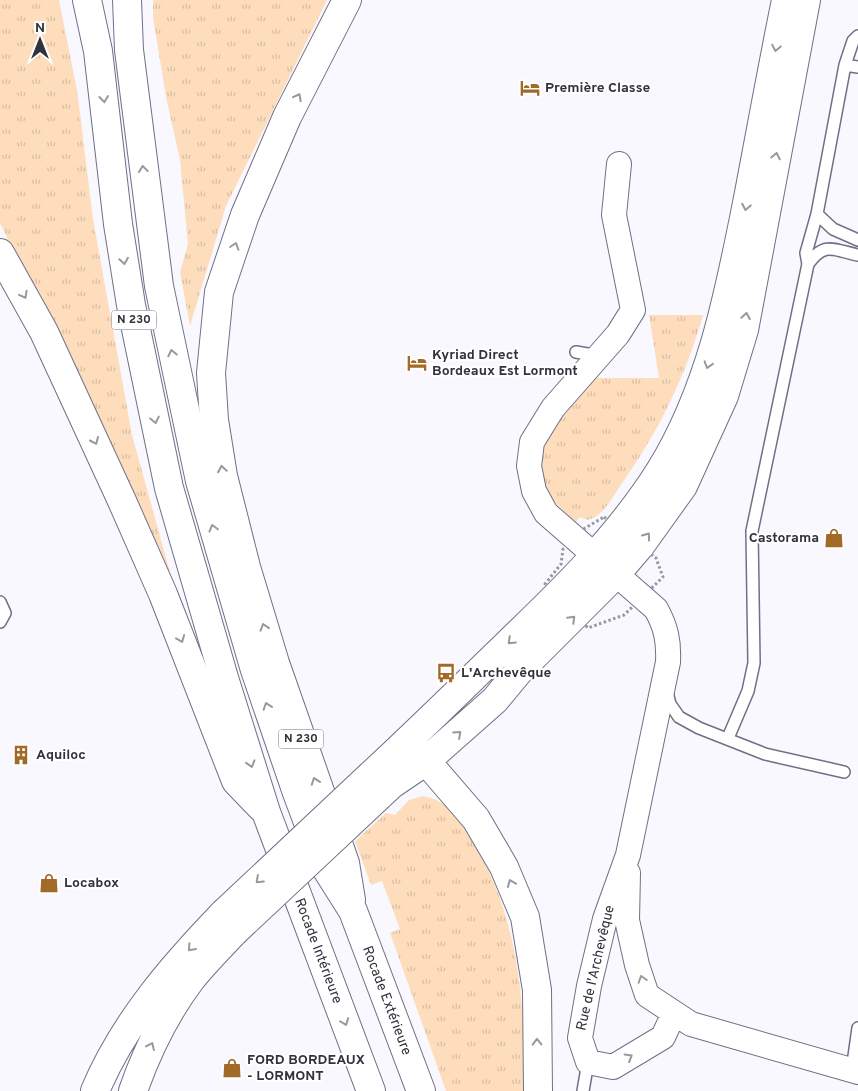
<svg xmlns="http://www.w3.org/2000/svg" width="858" height="1091" viewBox="0 0 858 1091" font-family="Overpass,sans-serif">
<style>
.grass{fill:url(#grass-tufts)}
.lines{fill:none;stroke-linecap:round;stroke-linejoin:round}
.lane-casing{stroke:#6f7087;stroke-width:14}
.street-casing{stroke:#6f7087;stroke-width:26}
.secondary-casing{stroke:#6f7087;stroke-width:30}
.highway-casing{stroke:#6f7087;stroke-width:30}
.path{stroke:#97979f;stroke-width:3;stroke-dasharray:2.5 2.5;stroke-linecap:butt}
.lane{stroke:#fff;stroke-width:11}
.street{stroke:#fff;stroke-width:24}
.secondary{stroke:#fff;stroke-width:28}
.highway{stroke:#fff;stroke-width:28}
.secondary-bridge-casing{stroke:#6f7087;stroke-width:30;stroke-linecap:butt}
.secondary-bridge{stroke:#fff;stroke-width:28}
.oneway{stroke:#98989e}
.labels{text-anchor:middle;dominant-baseline:central;stroke-width:4;stroke-linejoin:round;paint-order:stroke}
.shield{fill:#fff;stroke:#707076;stroke-width:1}
.shield-label{font-size:12px;font-weight:bold;fill:#32323c}
.poi-label{font-size:14px;font-weight:bold;fill:#32323c;stroke:#fff;text-anchor:start}
.street-label{font-size:14px;fill:#32323c;stroke:#fff}
</style>
<defs>
<pattern id="grass-tufts" width="24" height="20" patternUnits="userSpaceOnUse" patternTransform="scale(1.25)"><rect width="24" height="20" fill="#fdddbc"/><path d="M3 7l-1-3M5 7V3M7 7l1-3M15 17l-1-3M17 17v-4M19 17l1-3" fill="none" stroke="#d9bea2"/></pattern>
</defs>
<rect width="100%" height="100%" fill="#f8f8fe"/>
<!-- grass -->
<path class="grass" d="M0,0h59l18,90 16,129 39,216 39,141 -171,-353z
M153,0h174l-101,206 -36,120 -10,-54 8,-28 -8,-84 -14,-63 -13,-80z
M649,315h54c-18,63 -45,118 -83,171 -8,12 -17,31 -33,34l-7,-3 -4,5 -28,-26 -10,-40 6,-17 52,-61h63z
M422,796c25,3 37,23 49,42 48,78 54,164 54,253h-79l-56,-158 10,-4 -18,-48 -11,4 -16,-44 31,-28 9,2 14,-15z"/>
<g class="lines">
<defs>
<path id="lane" d="M845,65l13,2
M817,214l16,15 25,11
M808,264c17,-23 25,-14 50,-9
M576,352l23,4
M0,602l5,11 -5,9
M667,692l3,12 9,13 20,11 66,26 79,18
M728,738l20,-47 6,-28 -2,-132 56,-267 -2,-11 11,-39 28,-149 8,-24 5,-5
M852,1070l6,-42
M583,1091l5,-29"/>
<path id="street" d="M619,164l-5,51 19,95 -15,24 -65,74 -21,34 -3,24 5,25 12,22 110,96c10,18 13,32 12,53l-40,193 -23,64 -16,67 -9,52 8,24 25,5 50,-30 11,-24
M628,873l-1,47 10,45 10,30 44,29 167,48"/>
<path id="secondary" d="M371,775c42,-39 84,-80 125,-120 59,-57 120,-114 164,-184 52,-84 70,-182 89,-278 12,-64 24,-129 37,-193
M379,796l13,-12 34,-23 69,-61 24,-29 97,-97 24,-28 43,-60 41,-90 20,-66 62,-330
M95,1091c29,-69 78,-125 129,-178
M133,1091c14,-40 33,-79 59,-113 13,-16 28,-31 42,-46"/>
<g id="highway">
<path id="s1" d="M87,0l11,51 20,173 13,81 38,183 55,190 42,134 105,279"/>
<path id="s2" d="M127,0l2,50 30,236 41,195 55,189 41,120 28,75 29,46 68,180"/>
<path d="M347,0l-60,117 -42,98 -26,77 -8,81 3,47 9,56 23,91 29,96 70,200 6,37"/>
<path d="M0,253l44,79 78,169 41,93 73,187 25,26"/>
<path d="M426,761l50,58 28,48 21,50 12,73 1,101"/>
</g>
</defs>
<!-- lane casing -->
<use href="#lane" class="lane-casing"/>
<!-- street casing -->
<use href="#street" class="street-casing"/>
<!-- secondary casing -->
<use href="#secondary" class="secondary-casing"/>
<!-- highway casing -->
<use href="#highway" class="highway-casing"/>
<!-- path -->
<path class="path" d="M604,517l52,41 7,19 -39,38 -36,13 -43,-44 16,-20 2,-15 22,-21z"/>
<!-- lane -->
<use href="#lane" class="lane"/>
<!-- street -->
<use href="#street" class="street"/>
<!-- secondary -->
<use href="#secondary" class="secondary"/>
<!-- highway -->
<use href="#highway" class="highway"/>
<defs>
<path id="secondary-bridge" d="M224,913l147,-138
M234,932l145,-136"/>
</defs>
<!-- secondary-bridge casing -->
<use href="#secondary-bridge" class="secondary-bridge-casing"/>
<!-- secondary-bridge -->
<use href="#secondary-bridge" class="secondary-bridge"/>
</g>
<!-- one-way arrows -->
<defs><path id="oneway-chevron" d="M-2-3.5L2.5 0L-2 3.5" fill="none" stroke-width="1.6" stroke-linecap="round" stroke-linejoin="round" transform="scale(1.25)"/></defs>
<g class="oneway">
<use href="#oneway-chevron" transform="translate(776 48) rotate(101)"/>
<use href="#oneway-chevron" transform="translate(298 97) rotate(-62)"/>
<use href="#oneway-chevron" transform="translate(104 99) rotate(83)"/>
<use href="#oneway-chevron" transform="translate(776 156) rotate(-79)"/>
<use href="#oneway-chevron" transform="translate(143 169) rotate(-97)"/>
<use href="#oneway-chevron" transform="translate(746 207) rotate(101)"/>
<use href="#oneway-chevron" transform="translate(235 246) rotate(-72)"/>
<use href="#oneway-chevron" transform="translate(124 261) rotate(81)"/>
<use href="#oneway-chevron" transform="translate(24 295) rotate(61)"/>
<use href="#oneway-chevron" transform="translate(746 316) rotate(-80)"/>
<use href="#oneway-chevron" transform="translate(172 353) rotate(-102)"/>
<use href="#oneway-chevron" transform="translate(708 365) rotate(107)"/>
<use href="#oneway-chevron" transform="translate(155 420) rotate(78)"/>
<use href="#oneway-chevron" transform="translate(95 441) rotate(66)"/>
<use href="#oneway-chevron" transform="translate(222 469) rotate(-99)"/>
<use href="#oneway-chevron" transform="translate(213 528) rotate(-105)"/>
<use href="#oneway-chevron" transform="translate(647 536) rotate(-54)"/>
<use href="#oneway-chevron" transform="translate(572 619) rotate(-45)"/>
<use href="#oneway-chevron" transform="translate(264 627) rotate(-107)"/>
<use href="#oneway-chevron" transform="translate(181 639) rotate(68)"/>
<use href="#oneway-chevron" transform="translate(511 641) rotate(136)"/>
<use href="#oneway-chevron" transform="translate(267 706) rotate(-109)"/>
<use href="#oneway-chevron" transform="translate(458 734) rotate(-42)"/>
<use href="#oneway-chevron" transform="translate(251 764) rotate(73)"/>
<use href="#oneway-chevron" transform="translate(315 781) rotate(-110)"/>
<use href="#oneway-chevron" transform="translate(259 880) rotate(137)"/>
<use href="#oneway-chevron" transform="translate(511 883) rotate(-112)"/>
<use href="#oneway-chevron" transform="translate(191 948) rotate(132)"/>
<use href="#oneway-chevron" transform="translate(642 979) rotate(-108)"/>
<use href="#oneway-chevron" transform="translate(345 1022) rotate(69)"/>
<use href="#oneway-chevron" transform="translate(537 1042) rotate(-91)"/>
<use href="#oneway-chevron" transform="translate(151 1046) rotate(-65)"/>
<use href="#oneway-chevron" transform="translate(629 1057) rotate(-31)"/>
</g>
<!-- icons -->
<defs>
<symbol id="hotel-bare" viewBox="-9 -9 18 18"><path d="M-6-4.5h1.5V1H6V5H4.5V3h-9V5H-6ZM-4 0a1.8 1.8 0 1 1 3.6 0ZM.5 0V-2.5h3Q6-2.5 6 0Z" fill="#a16a26" stroke="#fff" stroke-width="2.5" paint-order="stroke"/></symbol>
<symbol id="shop-bare" viewBox="-9 -9 18 18"><path d="M-5-2.5h2.3a2.7 3.5 0 0 1 5.4 0H5L5.5 6h-11ZM-1.5-2.5h3a1.5 2.3 0 0 0-3 0Z" fill="#a16a26" stroke="#fff" stroke-width="2.5" paint-order="stroke"/></symbol>
<symbol id="bus-bare" viewBox="-9 -9 18 18"><path d="M-5-6H5V4H4V6H2V4H-2V6H-4V4H-5ZM-3.5-4V0h7V-4ZM-3.5 1.2v1.5H-2V1.2ZM2 1.2v1.5H3.5V1.2Z" fill="#a16a26" stroke="#fff" stroke-width="2.5" paint-order="stroke"/></symbol>
<symbol id="building-bare" viewBox="-9 -9 18 18"><path d="M-4-6H4V6H1V3H-1V6H-4ZM-2.5-4.3h1.7v1.8h-1.7ZM.8-4.3h1.7v1.8H.8ZM-2.5-1h1.7V.8h-1.7ZM.8-1h1.7V.8H.8Z" fill="#a16a26" stroke="#fff" stroke-width="2.5" paint-order="stroke"/></symbol>
</defs>
<g fill-rule="evenodd">
<use href="#hotel-bare" x="516" y="74" width="28" height="28"/>
<use href="#hotel-bare" x="403" y="349" width="28" height="28"/>
<use href="#shop-bare" x="820" y="524" width="28" height="28"/>
<use href="#bus-bare" x="432" y="659" width="28" height="28"/>
<use href="#building-bare" x="7" y="741" width="28" height="28"/>
<use href="#shop-bare" x="35" y="869" width="28" height="28"/>
<use href="#shop-bare" x="218" y="1054" width="28" height="28"/>
</g>
<g class="labels">
<!-- shield labels -->
<g class="shield">
<rect x="111.5" y="310.5" width="45" height="19" rx="4"/>
<rect x="278.5" y="729.5" width="45" height="19" rx="4"/>
</g>
<g class="shield-label">
<text x="134" y="320">N 230</text>
<text x="301" y="739">N 230</text>
</g>
<!-- poi labels -->
<g class="poi-label">
<text x="545" y="88">Première Classe</text>
<text x="432" y="355">Kyriad Direct<tspan x="432" dy="16">Bordeaux Est Lormont</tspan></text>
<text x="819" y="538" text-anchor="end">Castorama</text>
<text x="461" y="673">L'Archevêque</text>
<text x="36" y="755">Aquiloc</text>
<text x="64" y="883">Locabox</text>
<text x="247" y="1060">FORD BORDEAUX<tspan x="247" dy="16">- LORMONT</tspan></text>
</g>
<!-- street labels -->
<g class="street-label">
<text stroke="none"><textPath href="#s1" startOffset="982">Rocade Intérieure</textPath></text>
<text transform="translate(596 968) rotate(-77)">Rue de l'Archevêque</text>
<text stroke="none"><textPath href="#s2" startOffset="1041">Rocade Extérieure</textPath></text>
</g>
</g>
<!-- north arrow -->
<g transform="translate(40 40)" stroke="#ffffff" stroke-width="4" paint-order="stroke">
<path d="M0-4L9 19L0 12L-9 19Z" fill="#32323c"/>
<text y="-8" font-size="14" font-weight="bold" text-anchor="middle" fill="#32323c">N</text>
</g>
</svg>
